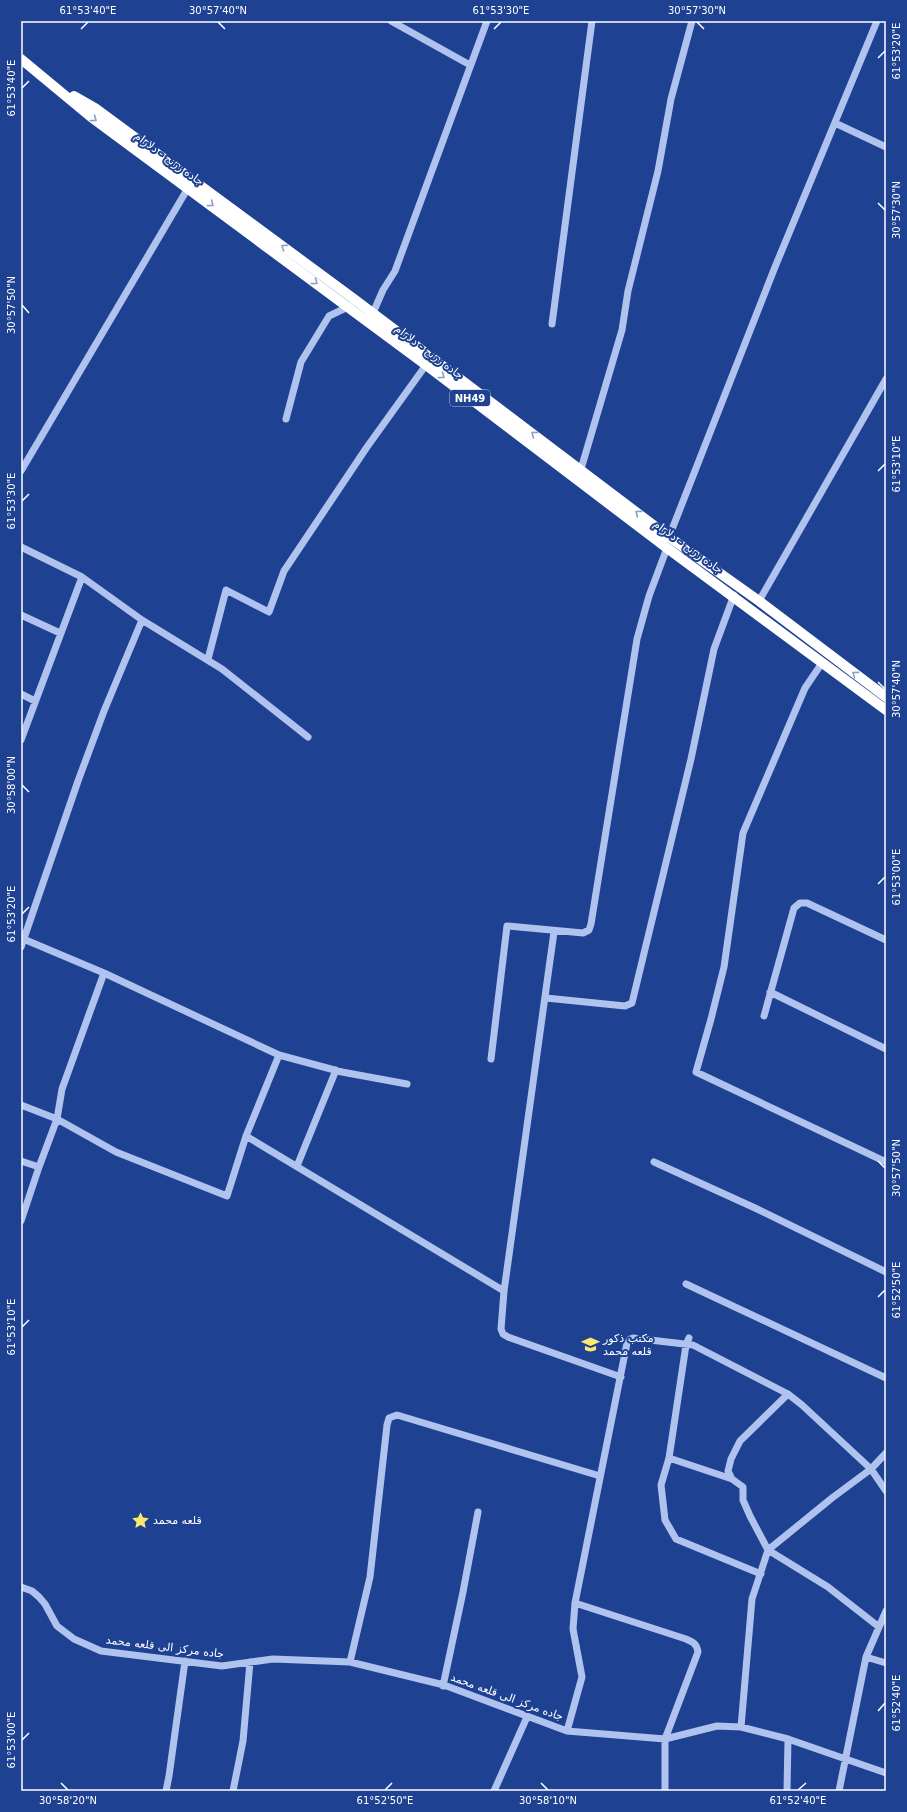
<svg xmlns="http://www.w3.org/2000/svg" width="907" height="1812" viewBox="0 0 907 1812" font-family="'DejaVu Sans',Cairo,sans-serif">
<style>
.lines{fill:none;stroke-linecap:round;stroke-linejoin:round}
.minor{stroke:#b0c3ee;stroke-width:7}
.highway{stroke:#fff;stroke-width:10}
.oneway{stroke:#8ea0c8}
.ticks{fill:none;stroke:#fff;stroke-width:1.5}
.labels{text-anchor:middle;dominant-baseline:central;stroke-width:4;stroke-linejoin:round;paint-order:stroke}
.shield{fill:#1e4192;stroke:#bcc6de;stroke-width:1}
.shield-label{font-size:10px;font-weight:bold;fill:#fff}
.street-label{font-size:11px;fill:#fff;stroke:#1e4192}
.poi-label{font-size:11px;fill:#fff;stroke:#1e4192;text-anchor:start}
.neatline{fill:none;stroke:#fff;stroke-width:1.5}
.ticks-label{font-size:10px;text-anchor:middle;fill:#fff}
</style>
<rect width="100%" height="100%" fill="#1e4192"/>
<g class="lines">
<!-- minor -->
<path class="minor" d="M391,21l79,44
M835,123l51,24
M373,313l10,-23 12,-19 92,-250
M552,324l40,-303
M286,419l15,-57 28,-46 21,-10
M581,469l41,-139 6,-39 30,-120 13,-72 21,-78
M21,471l167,-283
M669,537l106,-270 102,-246
M21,547l61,30 60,43
M759,601l127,-222
M21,615l39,18
M208,659l18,-69 43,22 15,-41 83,-124 59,-82
M822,663l-17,25 -62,145 -19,134 -13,52 -15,53 190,90
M21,694l14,7
M21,740l61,-163
M554,932l-50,359 -3,38 2,5 5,3 113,40
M21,938l83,35 175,82 63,17 65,12
M21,947l57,-166 26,-70 38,-91 80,49 86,68
M770,992l116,57
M546,998l79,8 7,-3 59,-244 23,-110 20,-54
M764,1016l30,-108 6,-5h7l79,37
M491,1059l16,-133 76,7 6,-3 2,-6 46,-285 12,-43 18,-48
M21,1105l36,14 59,33 111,44 19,-60 33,-81
M246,1136l258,155
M21,1161l18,6
M654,1162l101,46 131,64
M297,1166l39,-96
M21,1221l18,-54 18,-48 5,-30 42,-116
M686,1284l200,94
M689,1338l-3,7 -17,113 -8,27 4,35 11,19 85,35
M788,1394l-48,47 -9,18 -3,12 4,8 11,8v13l7,16 18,34 60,37 51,40
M669,1458l63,21
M21,1587l11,4 7,6 6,7 12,22 17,13 27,12 121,15 51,-7 77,3 94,23 123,46 98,8 52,-13 24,1 47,12 98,34
M575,1603l111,36c7,3 11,5 12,13l-33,87v51
M866,1657l20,6
M350,1662l20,-85 17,-152 2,-7 8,-3 203,61
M443,1686l20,-94 15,-80
M741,1727l11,-128 16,-49 64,-52 39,-29 15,-16
M567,1731l15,-54 -9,-48 2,-26 52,-260 3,-4 3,-1 60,7 95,49 14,11 69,64 15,22
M166,1791l3,-15 16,-115
M233,1791l10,-50 7,-79
M494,1791l33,-74
M787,1791l1,-52
M839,1791l27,-134 20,-46"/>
<!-- highway -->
<path class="highway" d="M21,59l70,58 335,248 241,183 219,162
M74,96l21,12 259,191 315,238 90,64 127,96"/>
</g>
<!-- one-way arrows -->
<defs><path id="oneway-chevron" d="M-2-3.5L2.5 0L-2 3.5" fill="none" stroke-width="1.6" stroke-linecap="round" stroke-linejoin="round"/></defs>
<g class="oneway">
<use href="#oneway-chevron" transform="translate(94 119) rotate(37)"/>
<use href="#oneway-chevron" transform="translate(211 204) rotate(37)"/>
<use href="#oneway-chevron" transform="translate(284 247) rotate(-144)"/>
<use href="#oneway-chevron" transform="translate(315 282) rotate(37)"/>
<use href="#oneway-chevron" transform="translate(442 376) rotate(37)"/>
<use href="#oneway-chevron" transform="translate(534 434) rotate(-143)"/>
<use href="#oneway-chevron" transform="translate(638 513) rotate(-143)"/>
<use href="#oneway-chevron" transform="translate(855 674) rotate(-144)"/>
</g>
<!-- ticks -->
<path class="ticks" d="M218,22l7,7M697,22l7,7M81,29l7,-7M494,29l7,-7M878,58l7,-7M22,88l7,-7M878,203l7,7M22,305l7,8M878,471l7,-7M22,501l7,-7M878,682l7,7M22,785l7,7M878,884l7,-7M22,914l7,-7M878,1161l7,7M878,1297l7,-7M22,1327l7,-7M878,1711l7,-8M22,1740l7,-7M61,1783l7,7M541,1783l7,7M385,1790l7,-7M798,1790l8,-7"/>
<!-- icons -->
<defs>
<symbol id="school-bare" viewBox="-9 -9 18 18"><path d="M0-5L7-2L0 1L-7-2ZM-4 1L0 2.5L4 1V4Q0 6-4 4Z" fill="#fce76f" stroke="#1e4192" stroke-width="2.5" paint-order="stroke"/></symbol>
<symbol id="sight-bare" viewBox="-9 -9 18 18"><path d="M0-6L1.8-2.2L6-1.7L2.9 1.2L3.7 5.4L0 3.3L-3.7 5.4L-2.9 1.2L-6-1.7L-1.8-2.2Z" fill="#fce76f" stroke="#1e4192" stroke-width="2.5" paint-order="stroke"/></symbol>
</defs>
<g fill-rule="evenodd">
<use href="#school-bare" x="578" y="1332" width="25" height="25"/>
<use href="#sight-bare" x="128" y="1508" width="25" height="25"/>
</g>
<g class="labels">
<!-- shield labels -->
<rect class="shield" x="450" y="390" width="40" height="16" rx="3"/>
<g class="shield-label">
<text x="470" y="398">NH49</text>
</g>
<!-- street labels -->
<g class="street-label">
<text transform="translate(169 159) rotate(36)">جاده زرنج - دلارام</text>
<text transform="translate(429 352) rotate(37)">جاده زرنج - دلارام</text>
<text transform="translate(688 547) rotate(36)">جاده زرنج - دلارام</text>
<text transform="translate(165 1647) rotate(7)">جاده مرکز الی قلعه محمد</text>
<text transform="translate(507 1697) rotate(20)">جاده مرکز الی قلعه محمد</text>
</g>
<!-- poi labels -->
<g class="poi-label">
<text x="603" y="1338">مکتب ذکور<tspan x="603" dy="13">قلعه محمد</tspan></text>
<text x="153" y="1520">قلعه محمد</text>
</g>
</g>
<!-- border -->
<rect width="907" height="1812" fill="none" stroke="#1e4192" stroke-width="44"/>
<rect x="22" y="22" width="863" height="1768" class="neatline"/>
<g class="ticks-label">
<text x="88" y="14">61°53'40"E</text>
<text x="218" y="14">30°57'40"N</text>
<text x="501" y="14">61°53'30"E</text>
<text x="697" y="14">30°57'30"N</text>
<text transform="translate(896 51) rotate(-90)" y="4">61°53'20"E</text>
<text transform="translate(11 88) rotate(-90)" y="4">61°53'40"E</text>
<text transform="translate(896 210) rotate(-90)" y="4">30°57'30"N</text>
<text transform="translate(11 305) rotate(-90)" y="4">30°57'50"N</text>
<text transform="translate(896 464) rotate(-90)" y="4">61°53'10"E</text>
<text transform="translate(11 501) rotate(-90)" y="4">61°53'30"E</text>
<text transform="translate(896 689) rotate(-90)" y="4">30°57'40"N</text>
<text transform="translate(11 785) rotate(-90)" y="4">30°58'00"N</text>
<text transform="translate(896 877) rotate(-90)" y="4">61°53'00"E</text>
<text transform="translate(11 914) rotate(-90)" y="4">61°53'20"E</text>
<text transform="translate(896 1168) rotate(-90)" y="4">30°57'50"N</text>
<text transform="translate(896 1290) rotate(-90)" y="4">61°52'50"E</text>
<text transform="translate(11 1327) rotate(-90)" y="4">61°53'10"E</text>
<text transform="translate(896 1703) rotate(-90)" y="4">61°52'40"E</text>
<text transform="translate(11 1740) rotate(-90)" y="4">61°53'00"E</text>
<text x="68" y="1804">30°58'20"N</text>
<text x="385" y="1804">61°52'50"E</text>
<text x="548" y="1804">30°58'10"N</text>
<text x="798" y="1804">61°52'40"E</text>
</g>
</svg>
